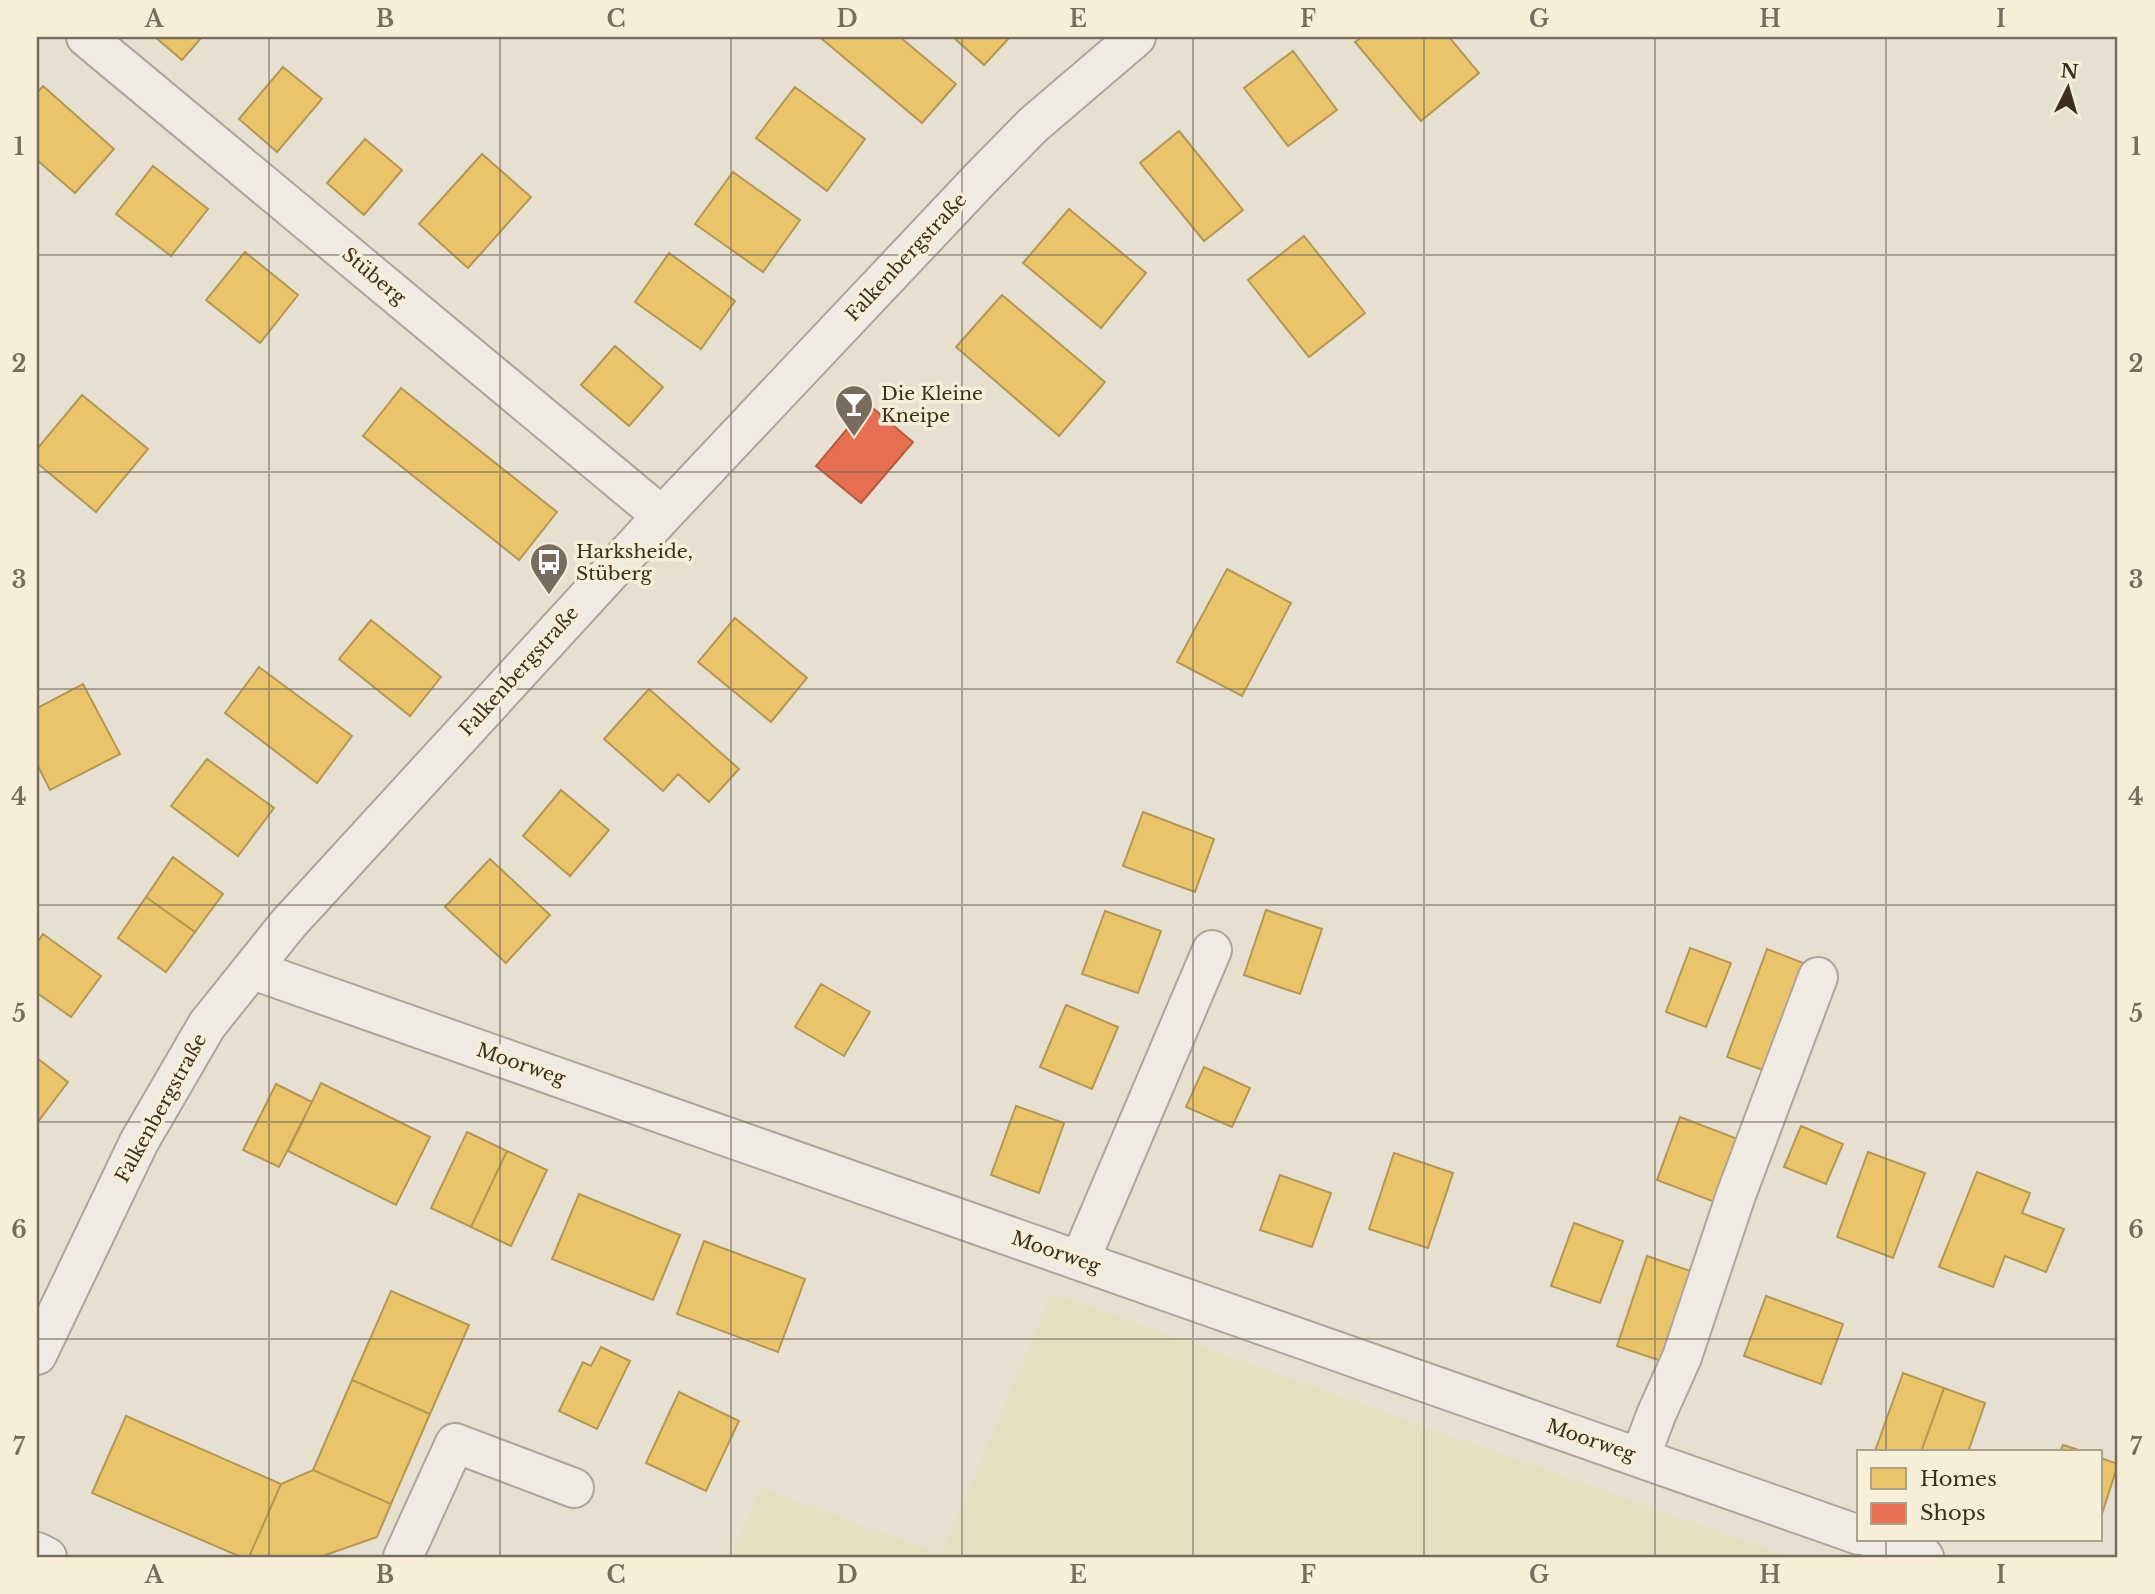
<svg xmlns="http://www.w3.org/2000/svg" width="2155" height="1594" viewBox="0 0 2155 1594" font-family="'Libre Baskerville',serif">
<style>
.farmland{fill:#e6dfc2}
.homes{fill:#e9c46a;stroke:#b59754;stroke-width:2}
.shops{fill:#e76f51;stroke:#b45c42;stroke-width:2}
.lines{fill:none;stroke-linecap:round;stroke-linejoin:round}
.minor-casing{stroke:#ada599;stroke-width:42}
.minor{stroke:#efebe3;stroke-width:38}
.grid{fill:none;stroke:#786c5e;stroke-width:2;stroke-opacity:0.55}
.labels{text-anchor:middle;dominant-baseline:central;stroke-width:7;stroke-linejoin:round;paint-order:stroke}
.street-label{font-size:19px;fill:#3d2e20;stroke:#f7eed8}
.poi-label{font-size:19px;fill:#3d2e20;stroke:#f7eed8;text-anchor:start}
.neatline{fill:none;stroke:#786c5e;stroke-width:2.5}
.grid-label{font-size:23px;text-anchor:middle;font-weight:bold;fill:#786c5e}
</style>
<rect width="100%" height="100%" fill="#e7e0d1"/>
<!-- farmland -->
<path class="farmland" d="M1052,1293l738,264h-1060l31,-69 180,66z"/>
<!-- homes -->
<path class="homes" d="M155,37h47l-20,23z
M823,37h77l56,47 -34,39 -100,-84z
M953,37h57l-26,28z
M1362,37h87l30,36 -58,48 -66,-79z
M1293,51l44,59 -49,36 -44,-58z
M283,67l39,32 -45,53 -38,-33z
M43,86l71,63 -39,44 -38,-33v-67z
M795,87l70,52 -38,52 -71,-53z
M1179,131l64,79 -39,31 -64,-78z
M365,139l37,31 -38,45 -37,-32z
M482,154l49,43 -63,71 -49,-44z
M153,166l55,43 -37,47 -55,-42z
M733,172l67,48 -37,52 -68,-48z
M1069,209l77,64 -45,55 -78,-65z
M1304,236l61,77 -56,44 -61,-77z
M245,252l53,43 -38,48 -54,-43z
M669,253l66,48 -34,48 -66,-47z
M1002,295l103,87 -46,54 -103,-89z
M615,346l48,41 -34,39 -48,-41z
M401,388l156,124 -38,48 -156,-124z
M82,395l66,54 -52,63 -59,-49v-14z
M1227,569l64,34 -49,93 -65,-34z
M735,618l72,60 -36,44 -73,-60z
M371,620l70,57 -31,39 -71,-57z
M259,667l93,69 -35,47 -92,-70z
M83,684l37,70 -70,36 -13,-26v-56z
M649,689l90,80 -30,33 -31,-28 -15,17 -59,-52z
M207,759l67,49 -36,48 -67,-50z
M561,790l48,40 -39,46 -47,-40z
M1143,812l71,27 -19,53 -72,-26z
M173,857l50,37 -28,38 -49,-35z
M490,859l60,56 -44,48 -61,-56z
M146,897l49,35 -29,40 -48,-34z
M1266,910l56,19 -22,65 -56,-19z
M1105,911l56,20 -23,62 -56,-19z
M43,934l58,42 -30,41 -34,-24v-50z
M1690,948l41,15 -25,64 -40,-15z
M1767,949l49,19 -40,107 -49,-18z
M821,984l49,28 -26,44 -49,-29z
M1066,1005l52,22 -26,62 -52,-22z
M37,1058l31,24 -31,41z
M1204,1067l46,21 -18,39 -46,-20z
M321,1083l109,54 -34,68 -108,-54z
M276,1084l36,18 -33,65 -36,-17z
M1016,1106l48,17 -25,70 -48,-18z
M1680,1117l63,24 -23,63 -63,-24z
M1801,1126l42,18 -17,40 -42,-17z
M467,1132l40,19 -36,76 -40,-19z
M507,1151l40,19 -36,76 -40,-19z
M1868,1152l57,21 -32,85 -56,-21z
M1394,1153l59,20 -25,75 -59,-19z
M1977,1172l53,21 -8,20 42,16 -18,43 -41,-16 -12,31 -54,-20z
M1280,1175l51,18 -19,54 -52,-17z
M579,1194l101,41 -27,65 -101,-41z
M1574,1223l49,18 -23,62 -49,-17z
M704,1241l101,38 -27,73 -101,-38z
M1647,1256l55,19 -29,90 -56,-19z
M391,1291l78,34 -39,89 -78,-34z
M1766,1296l77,28 -22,60 -77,-28z
M601,1347l29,14 -33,68 -38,-18 24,-49 8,4z
M1903,1373l41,15 -23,64h-43l-3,-1z
M352,1380l78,34 -39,90 -78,-34z
M1944,1388l41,15 -17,49h-47z
M679,1392l60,29 -33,70 -60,-28z
M126,1416l155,68 -32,73h-8l-149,-64z
M2063,1445l22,7h-25z
M2101,1458l17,6 -17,53z
M313,1470l78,34 -14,33 -57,20h-71l32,-73z"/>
<!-- shops -->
<path class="shops" d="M868,404l45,38 -52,61 -45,-37z"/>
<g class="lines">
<defs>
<path id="minor" d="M86,37l576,479
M253,970l1606,565
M1080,1260l132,-310
M37,1355l102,-213 68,-117 81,-101 374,-408 318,-337 53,-54 103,-88
M1640,1458l16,-43 26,-58 54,-162 82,-218
M1874,1540l50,17
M37,1552l10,5
M403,1557l52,-114 119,45"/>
</defs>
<!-- minor casing -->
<use href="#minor" class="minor-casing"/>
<!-- minor -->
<use href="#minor" class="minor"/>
</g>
<!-- grid -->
<path class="grid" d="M269,37v1520M500,37v1520M731,37v1520M962,37v1520M1193,37v1520M1424,37v1520M1655,37v1520M1886,37v1415M37,255h2081M37,472h2081M37,689h2081M37,905h2081M37,1122h2081M37,1339h2081M1886,1540v17"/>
<!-- icons -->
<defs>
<symbol id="bar-pin" viewBox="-11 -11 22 30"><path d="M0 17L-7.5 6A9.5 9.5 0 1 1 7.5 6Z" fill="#786c5e" stroke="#f7eed8"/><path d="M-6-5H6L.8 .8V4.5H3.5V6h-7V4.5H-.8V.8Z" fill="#fff"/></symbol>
<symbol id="bus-pin" viewBox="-11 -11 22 30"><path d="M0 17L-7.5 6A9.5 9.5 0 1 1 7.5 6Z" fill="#786c5e" stroke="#f7eed8"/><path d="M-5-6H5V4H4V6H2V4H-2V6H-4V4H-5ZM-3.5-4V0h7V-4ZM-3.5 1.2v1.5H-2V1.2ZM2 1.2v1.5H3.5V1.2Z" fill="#fff"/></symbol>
</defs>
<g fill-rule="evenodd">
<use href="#bar-pin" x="832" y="382" width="44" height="60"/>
<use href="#bus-pin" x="527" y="540" width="44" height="60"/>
</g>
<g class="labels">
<!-- street labels -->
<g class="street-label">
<text transform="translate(906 257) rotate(-47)">Falkenbergstraße</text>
<text transform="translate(374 276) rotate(40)">Stüberg</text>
<text transform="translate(519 671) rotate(-48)">Falkenbergstraße</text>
<text transform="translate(521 1064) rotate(19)">Moorweg</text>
<text transform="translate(161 1108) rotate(-61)">Falkenbergstraße</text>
<text transform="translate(1056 1252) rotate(19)">Moorweg</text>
<text transform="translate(1591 1440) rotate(19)">Moorweg</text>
</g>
<!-- poi labels -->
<g class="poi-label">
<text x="881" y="393">Die Kleine<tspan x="881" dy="22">Kneipe</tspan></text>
<text x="576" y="551">Harksheide,<tspan x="576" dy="22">Stüberg</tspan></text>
</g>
</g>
<!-- border -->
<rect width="2155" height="1594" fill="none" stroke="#f7eed8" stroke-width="77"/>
<!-- legend -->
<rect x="1857" y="1450" width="245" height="91" fill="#f7eed8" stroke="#ada18e" stroke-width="2"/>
<rect x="1871" y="1468" width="35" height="21" fill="#e9c46a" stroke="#ada18e" stroke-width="2"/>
<text x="1920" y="1486" font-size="21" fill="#3d2e20">Homes</text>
<rect x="1871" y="1503" width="35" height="21" fill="#e76f51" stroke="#ada18e" stroke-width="2"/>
<text x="1920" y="1520" font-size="21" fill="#3d2e20">Shops</text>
<!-- north arrow -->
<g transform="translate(2068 88) rotate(5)" stroke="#f7eed8" stroke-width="5" paint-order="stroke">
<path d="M0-5L12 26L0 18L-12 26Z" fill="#3d2e20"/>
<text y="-10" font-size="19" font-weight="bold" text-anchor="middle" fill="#3d2e20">N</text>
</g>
<rect x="38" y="38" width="2078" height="1518" class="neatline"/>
<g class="grid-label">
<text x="154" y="27">A</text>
<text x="385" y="27">B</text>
<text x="616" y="27">C</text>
<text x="847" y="27">D</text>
<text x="1078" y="27">E</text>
<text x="1308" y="27">F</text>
<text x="1539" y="27">G</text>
<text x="1770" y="27">H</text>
<text x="2001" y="27">I</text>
<text x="19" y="155">1</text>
<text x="2136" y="155">1</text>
<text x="19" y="372">2</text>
<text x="2136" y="372">2</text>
<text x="19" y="588">3</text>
<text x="2136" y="588">3</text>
<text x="19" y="805">4</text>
<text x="2136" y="805">4</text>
<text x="19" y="1022">5</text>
<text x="2136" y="1022">5</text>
<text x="19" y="1238">6</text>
<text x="2136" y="1238">6</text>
<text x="19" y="1455">7</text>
<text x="2136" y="1455">7</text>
<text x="154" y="1583">A</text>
<text x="385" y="1583">B</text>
<text x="616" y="1583">C</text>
<text x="847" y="1583">D</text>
<text x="1078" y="1583">E</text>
<text x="1308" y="1583">F</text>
<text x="1539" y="1583">G</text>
<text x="1770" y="1583">H</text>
<text x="2001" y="1583">I</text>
</g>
</svg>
